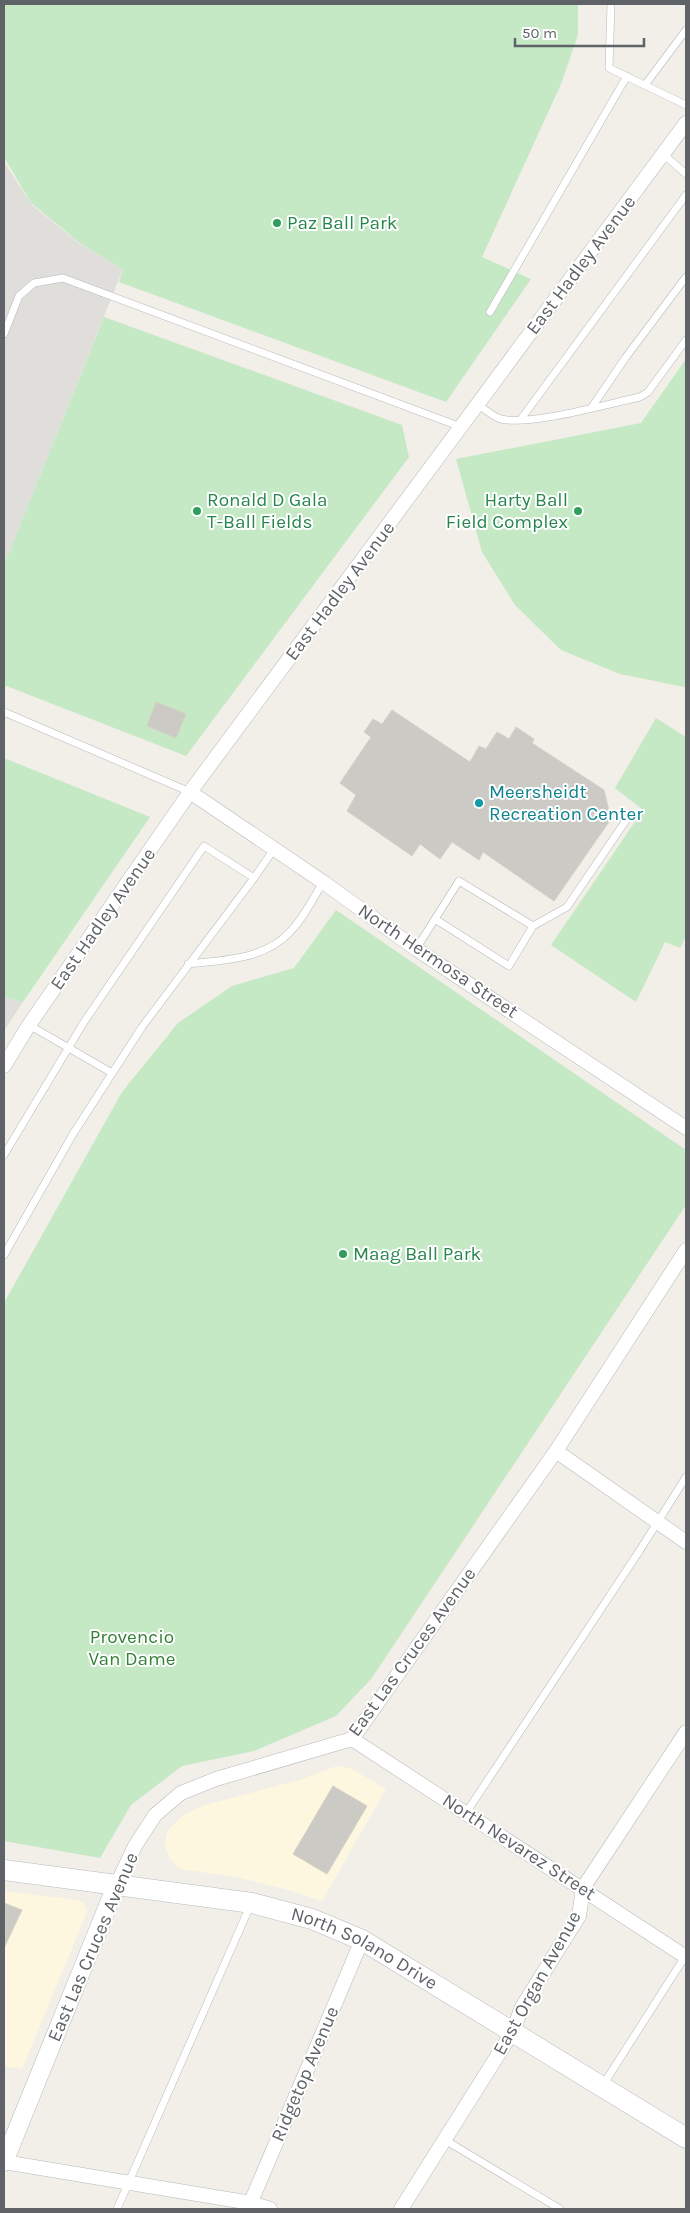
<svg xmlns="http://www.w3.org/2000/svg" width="690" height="2213" viewBox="0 0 690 2213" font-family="Karla,sans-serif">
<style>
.commercial{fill:#fef7e0}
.industrial{fill:#e0deda}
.green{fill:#c5e8c5}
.building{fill:#cccac5;stroke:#d6d1c6}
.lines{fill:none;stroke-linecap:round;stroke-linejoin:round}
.service-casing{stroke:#b5b8bc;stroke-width:8}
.minor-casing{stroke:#b5b8bc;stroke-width:15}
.tertiary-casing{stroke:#b5b8bc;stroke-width:19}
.secondary-casing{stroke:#b6babf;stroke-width:21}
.service{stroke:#fff;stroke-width:7}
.minor{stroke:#fff;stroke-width:14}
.tertiary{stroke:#fff;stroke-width:18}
.secondary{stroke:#fff;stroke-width:20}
.leisure-dot{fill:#2e9e5b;stroke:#fff;stroke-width:2}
.culture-dot{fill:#0f9aa8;stroke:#fff;stroke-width:2}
.labels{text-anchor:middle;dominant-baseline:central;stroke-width:4;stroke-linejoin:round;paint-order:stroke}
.leisure-label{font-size:19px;fill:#27864d;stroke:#fff;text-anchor:start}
.street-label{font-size:19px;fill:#5f6368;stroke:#fff}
.culture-label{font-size:19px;fill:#0d838f;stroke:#fff;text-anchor:start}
.park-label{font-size:19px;fill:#348238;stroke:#fff}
</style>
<rect width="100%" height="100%" fill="#f1efe8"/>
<!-- commercial -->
<path class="commercial" d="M337,1766l13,2 36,21 -64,112 -37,-12 -49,-12 -56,-8 -9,-9 -5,-10 -1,-8 3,-12 14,-14 20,-10 100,-27z
M4,1891l75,9 5,3 3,9 -65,157 -18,-3z"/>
<!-- industrial -->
<path class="industrial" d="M4,162l28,43 48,39 43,25 -119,296z
M4,997l19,5 -19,29z"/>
<!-- green -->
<path class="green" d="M4,4h574v31l-17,49 -79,173 49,22 -85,123 -327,-120 4,-13 -42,-25 -50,-41 -27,-46z
M104,317l298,108 7,32 -223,299 -182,-71v-120z
M686,359v328h-2l-64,-13 -59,-24 -46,-45 -33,-53 -26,-93 185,-36z
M656,718l30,19v199l-6,12 -15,-6 -29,60 -85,-57 92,-135 -28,-22z
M4,758l146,59 -127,185 -19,-5z
M336,910l350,240v55l-314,473 -36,38 -82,35 -72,15 -51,39 -31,53 -96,-17v-538l118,-211 56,-69 54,-37 62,-18z"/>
<!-- building -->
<path class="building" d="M156,702l30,12 -10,24 -29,-12z
M392,710l78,52 9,-16 7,3 11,-17 12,7 7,-12 18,12 -2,4 72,47 7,29 -57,82 -71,-49 -4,8 -27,-18 -12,17 -20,-15 -8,12 -65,-45 9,-16 -16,-12 31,-46 -7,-5 9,-13 9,5z
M333,1786l34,20 -40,68 -34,-20z
M4,1903l18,7 -18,38z"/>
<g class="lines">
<defs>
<path id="service" d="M611,4l-2,64 77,37
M645,85l41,-55
M663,154l23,20
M490,312l137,-236
M4,334l15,-38 15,-13 29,-5 398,149
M478,405c7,4 15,12 23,14 30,7 106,-15 139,-22l8,-5 38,-52
M592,407l34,-50 60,-80
M521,419l165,-224
M4,712l186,80
M254,878l20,-29
M533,926l34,-19 64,-94
M416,949l43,-68 74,45 -24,40 -74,-47
M188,964c35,-4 75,-4 101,-31 14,-14 24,-34 34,-51
M29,1025l83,48
M4,1155l80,-133 120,-176 50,32 -112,149 -69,107 -69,121
M466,1813l174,-263 46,-73
M603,2085l83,-130
M445,2140l115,69
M117,2209l133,-303"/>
<path id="minor" d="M190,792l133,90 93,67 270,179
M4,1066l25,-41 161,-233 496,-669
M556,1451l130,91
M352,1739l334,218
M116,1886l19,-40 20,-31 26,-22 35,-14 136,-40 204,-288 130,-201
M4,2162l247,41 19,6
M248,2209l114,-269
M401,2209l112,-178 9,-24 57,-91 4,-28 103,-156"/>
<path id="tertiary" d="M4,2162l112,-276"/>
<g id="secondary">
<path id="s1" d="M4,1870l248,33 60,16 50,21 324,198"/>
</g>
</defs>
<!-- service casing -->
<use href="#service" class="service-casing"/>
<!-- minor casing -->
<use href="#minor" class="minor-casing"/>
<!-- tertiary casing -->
<use href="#tertiary" class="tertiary-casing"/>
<!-- secondary casing -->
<use href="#secondary" class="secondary-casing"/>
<!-- service -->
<use href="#service" class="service"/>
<!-- minor -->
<use href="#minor" class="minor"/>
<!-- tertiary -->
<use href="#tertiary" class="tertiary"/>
<!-- secondary -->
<use href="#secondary" class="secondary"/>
</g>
<!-- markers -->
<g class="leisure-dot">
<circle cx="277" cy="223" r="5"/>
<circle cx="197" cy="511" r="5"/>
<circle cx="578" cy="511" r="5"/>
<circle cx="343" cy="1254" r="5"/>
</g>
<circle class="culture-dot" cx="479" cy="803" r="5"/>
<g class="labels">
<!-- leisure labels -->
<g class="leisure-label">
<text x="287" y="223">Paz Ball Park</text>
<text x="207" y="500">Ronald D Gala<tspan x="207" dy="22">T-Ball Fields</tspan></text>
<text x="568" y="500" text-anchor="end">Harty Ball<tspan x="568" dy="22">Field Complex</tspan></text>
<text x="353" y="1254">Maag Ball Park</text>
</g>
<!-- street labels -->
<g class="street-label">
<text transform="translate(581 265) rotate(-53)">East Hadley Avenue</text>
<text transform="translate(340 591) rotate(-53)">East Hadley Avenue</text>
<text transform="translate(103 919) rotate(-55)">East Hadley Avenue</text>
<text transform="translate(438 961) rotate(34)">North Hermosa Street</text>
<text transform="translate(412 1652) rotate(-54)">East Las Cruces Avenue</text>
<text transform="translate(519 1847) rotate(33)">North Nevarez Street</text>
<text transform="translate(93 1947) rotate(-67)">East Las Cruces Avenue</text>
<text stroke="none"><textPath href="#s1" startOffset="372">North Solano Drive</textPath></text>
<text transform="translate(537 1983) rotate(-61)">East Organ Avenue</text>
<text transform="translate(305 2074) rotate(-67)">Ridgetop Avenue</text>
</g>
<!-- culture labels -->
<g class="culture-label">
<text x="489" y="792">Meersheidt<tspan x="489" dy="22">Recreation Center</tspan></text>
</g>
<!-- park labels -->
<g class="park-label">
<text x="132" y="1637">Provencio<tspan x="132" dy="22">Van Dame</tspan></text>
</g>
</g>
<!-- border -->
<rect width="690" height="2213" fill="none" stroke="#5f6368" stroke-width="10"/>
<!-- scale -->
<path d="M515 38v8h129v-8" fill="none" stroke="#5f6368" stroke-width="2.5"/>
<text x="522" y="38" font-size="15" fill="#5f6368" stroke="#ffffff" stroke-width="4" paint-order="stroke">50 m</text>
</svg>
